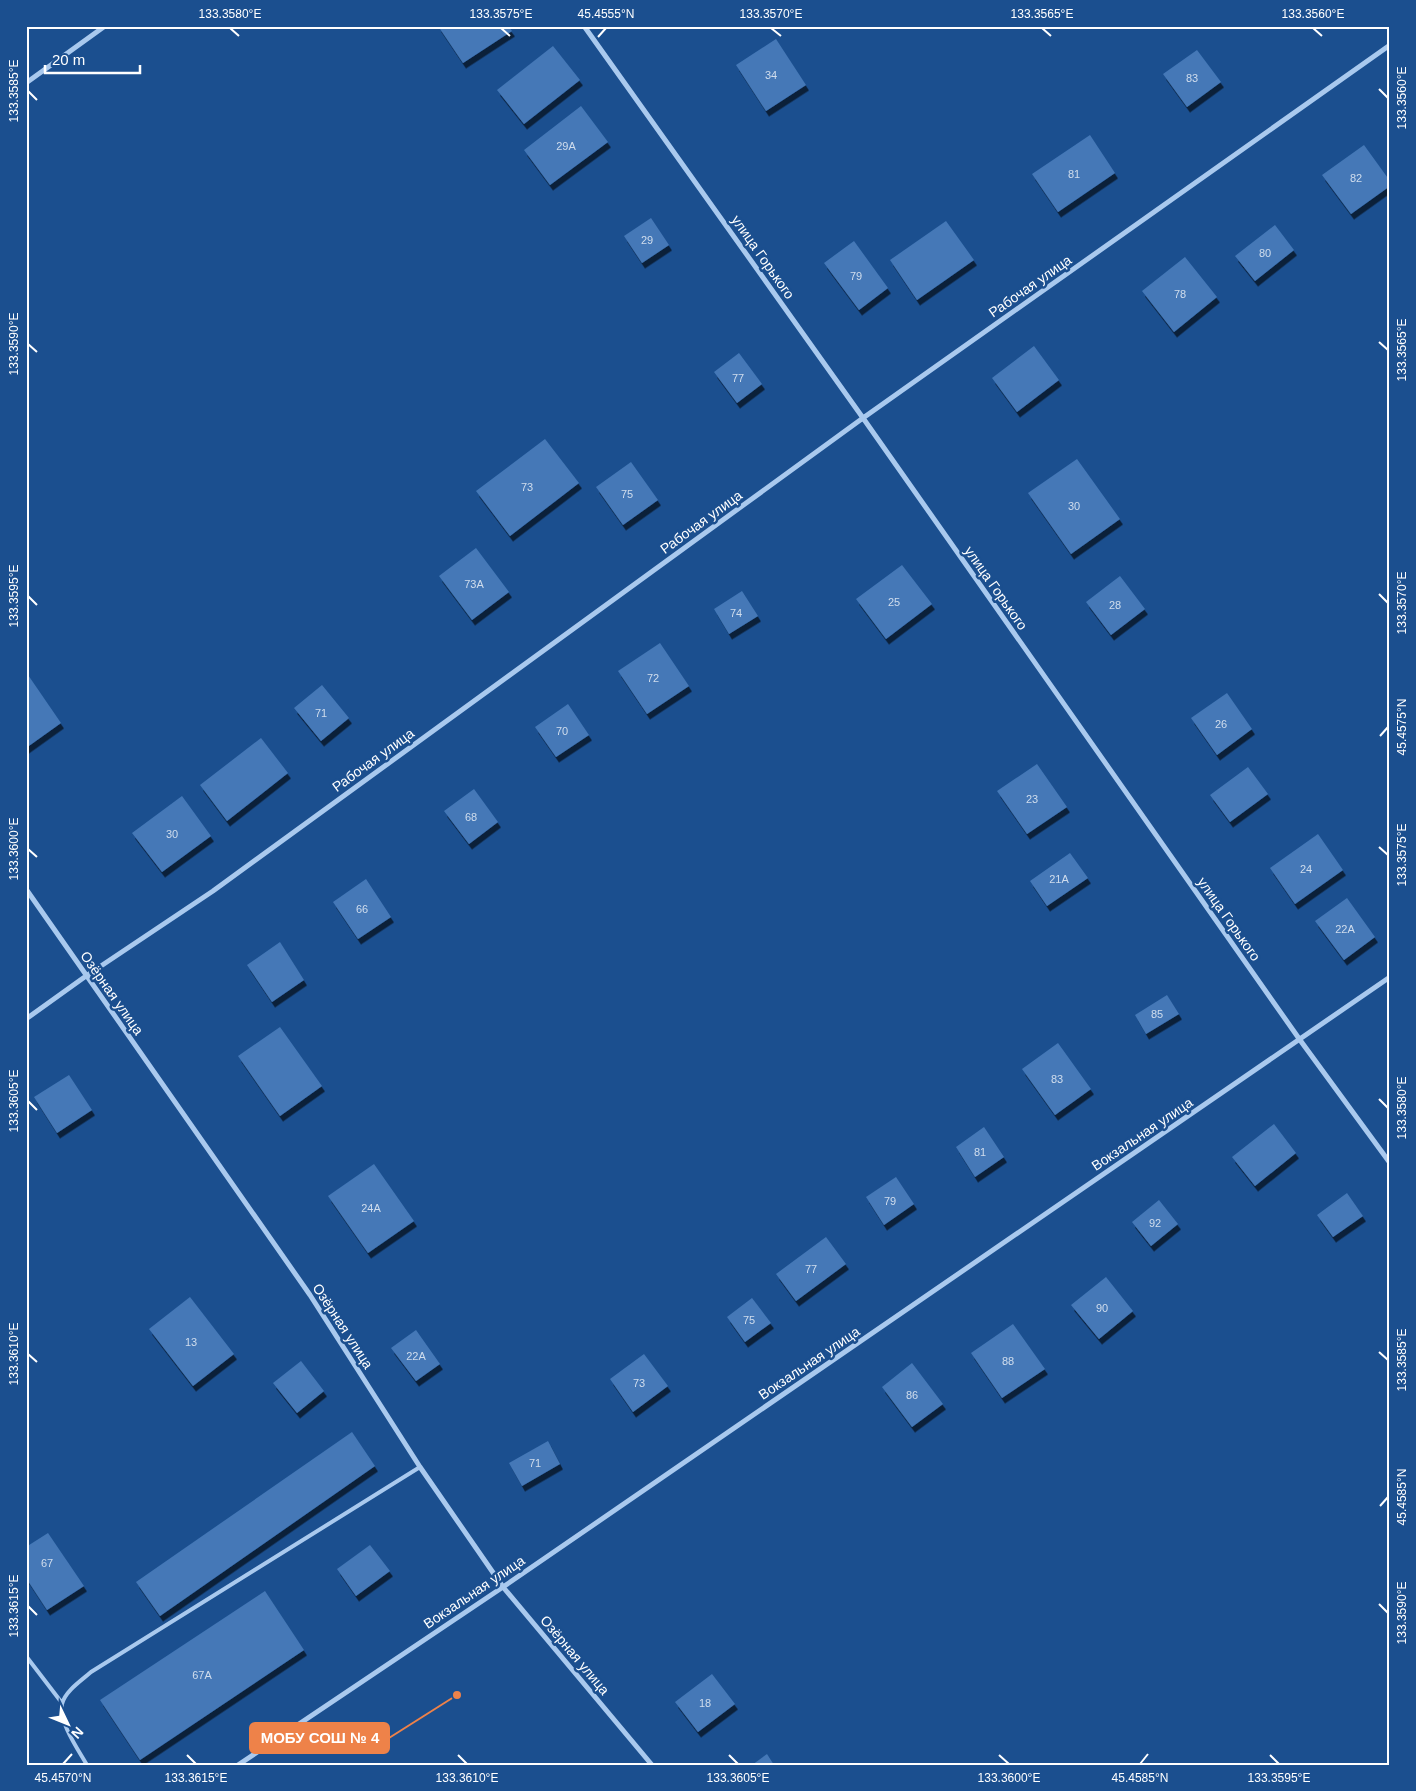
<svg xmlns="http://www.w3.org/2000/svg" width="1416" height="1791" viewBox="0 0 1416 1791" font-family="Helvetica,sans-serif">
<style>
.building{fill:#4478b7;filter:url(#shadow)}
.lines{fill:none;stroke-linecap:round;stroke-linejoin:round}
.lane{stroke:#a9c9ee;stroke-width:4}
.street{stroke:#a9c9ee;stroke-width:5}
.ticks{fill:none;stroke:#fff;stroke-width:2}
.labels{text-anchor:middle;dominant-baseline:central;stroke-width:5;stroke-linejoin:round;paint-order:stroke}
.number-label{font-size:11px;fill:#d0dded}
.street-label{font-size:14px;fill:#fff;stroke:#1b4f8f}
.leader{fill:none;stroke:#ee8249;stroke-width:2}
.callout-dot{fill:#ee8249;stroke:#1b4f8f;stroke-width:2}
.callout{fill:#ee8249;stroke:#ee8249;stroke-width:2}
.callout-label{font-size:15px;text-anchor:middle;font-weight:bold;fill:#fff}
.neatline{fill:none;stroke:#fff;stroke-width:2}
.ticks-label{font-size:12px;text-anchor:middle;fill:#fff}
</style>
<defs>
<filter id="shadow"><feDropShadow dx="3" dy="5.5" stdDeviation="0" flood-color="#0009"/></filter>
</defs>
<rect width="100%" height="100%" fill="#1b4f8f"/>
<!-- building -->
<path class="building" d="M438,26h70l4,5 -49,32z
M776,39l30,46 -40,26 -30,-46z
M553,46l27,34 -56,44 -27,-34z
M1197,50l24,32 -34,25 -24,-33z
M581,106l27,36 -58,43 -26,-35z
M1090,135l25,38 -57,39 -26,-38z
M1364,145l26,36v5l-39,28 -29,-39z
M651,218l18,27 -27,18 -18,-27z
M946,221l28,39 -57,40 -27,-40z
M1275,225l19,25 -39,31 -20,-25z
M854,241l34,47 -29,22 -35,-47z
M1185,257l32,40 -43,35 -32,-41z
M1034,346l25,34 -42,32 -25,-34z
M739,353l23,31 -25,19 -23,-31z
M545,439l34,44 -69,53 -34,-45z
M1077,459l43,60 -49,35 -43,-61z
M631,462l27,38 -35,25 -27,-38z
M476,548l33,44 -37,28 -33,-44z
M902,565l30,39 -46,35 -30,-40z
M1120,576l25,33 -34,26 -25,-33z
M742,591l16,25 -29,18 -15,-25z
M660,643l29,43 -42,28 -29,-43z
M26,672l35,51 -35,25z
M322,685l27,33 -28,23 -27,-33z
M1227,693l25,36 -35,26 -26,-37z
M568,704l21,31 -33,22 -21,-30z
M261,738l27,35 -61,48 -27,-36z
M1037,764l30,43 -40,27 -30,-43z
M1248,767l20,27 -38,28 -20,-27z
M474,789l24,33 -29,22 -25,-33z
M182,796l29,40 -49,36 -30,-39z
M1318,834l25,36 -48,34 -25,-36z
M1070,853l18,25 -41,28 -17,-25z
M366,879l25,38 -33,22 -25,-37z
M1347,898l28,39 -31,23 -29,-39z
M280,942l24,38 -32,22 -25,-37z
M1167,995l12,19 -33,20 -11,-19z
M280,1027l42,59 -42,30 -42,-60z
M1058,1043l33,46 -36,26 -33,-46z
M69,1075l23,35 -35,23 -23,-36z
M1274,1124l22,29 -41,33 -23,-29z
M984,1127l20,30 -29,20 -19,-30z
M374,1164l40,57 -46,32 -40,-57z
M896,1177l18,27 -30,21 -18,-28z
M1347,1193l16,23 -30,21 -16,-22z
M1159,1200l19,24 -27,22 -19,-24z
M826,1237l20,27 -50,37 -20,-27z
M1106,1277l27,34 -34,28 -28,-34z
M190,1297l44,57 -41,32 -44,-57z
M752,1298l19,25 -26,19 -18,-25z
M1013,1324l32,45 -43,29 -31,-45z
M416,1330l24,34 -24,17 -25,-33z
M644,1354l24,32 -35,26 -23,-33z
M301,1361l23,30 -27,22 -24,-30z
M912,1363l31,41 -31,23 -30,-40z
M352,1432l23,34 -215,150 -24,-34z
M548,1441l12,23 -38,22 -13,-23z
M48,1533l36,53 -37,24 -21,-32v-31z
M370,1545l20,26 -34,25 -19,-27z
M265,1591l39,59 -164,110 -40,-60z
M712,1674l23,30 -37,28 -23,-30z
M767,1754l7,11h-22z"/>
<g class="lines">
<!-- lane -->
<path class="lane" d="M26,1656l36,47
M87,1765c-9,-16 -28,-42 -25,-61 3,-13 20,-24 29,-32l329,-205"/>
<!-- street -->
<path class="street" d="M584,26l279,392 437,622 90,123
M26,83l79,-57
M26,889l284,406 110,172 83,120 149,178
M26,1019l60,-43 127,-85 650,-473 527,-373
M238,1765l265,-178 887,-610"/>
</g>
<!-- ticks -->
<path class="ticks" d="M230,28l9,8M501,28l9,8M771,28l10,8M1042,28l9,8M1313,28l9,8M598,37l8,-9M1379,89l9,9M28,91l9,9M1379,342l9,8M28,344l9,8M1379,594l9,9M28,596l9,9M1380,736l8,-9M1379,847l9,8M28,849l9,8M1379,1099l9,9M28,1101l9,9M1379,1352l9,8M28,1354l9,8M1380,1506l8,-9M1379,1604l9,9M28,1606l9,9M187,1755l9,9M458,1755l9,9M729,1755l9,9M999,1755l10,9M1270,1755l9,9M63,1764l9,-10M1140,1764l8,-10"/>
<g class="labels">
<!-- number labels -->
<g class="number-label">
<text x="771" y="75">34</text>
<text x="1192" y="78">83</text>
<text x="566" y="146">29А</text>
<text x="1074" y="174">81</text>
<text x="1356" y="178">82</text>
<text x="647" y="240">29</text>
<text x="1265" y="253">80</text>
<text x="856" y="276">79</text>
<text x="1180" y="294">78</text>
<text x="738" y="378">77</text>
<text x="527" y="487">73</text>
<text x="627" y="494">75</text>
<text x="1074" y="506">30</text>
<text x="474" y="584">73А</text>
<text x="894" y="602">25</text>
<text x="1115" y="605">28</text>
<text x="736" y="613">74</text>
<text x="653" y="678">72</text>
<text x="321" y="713">71</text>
<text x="1221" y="724">26</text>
<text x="562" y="731">70</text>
<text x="1032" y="799">23</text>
<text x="471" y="817">68</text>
<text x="172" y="834">30</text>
<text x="1306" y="869">24</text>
<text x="1059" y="879">21А</text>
<text x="362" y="909">66</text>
<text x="1345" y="929">22А</text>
<text x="1157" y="1014">85</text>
<text x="1057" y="1079">83</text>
<text x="980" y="1152">81</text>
<text x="890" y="1201">79</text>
<text x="371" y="1208">24А</text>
<text x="1155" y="1223">92</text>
<text x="811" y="1269">77</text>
<text x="1102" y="1308">90</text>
<text x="749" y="1320">75</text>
<text x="191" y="1342">13</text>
<text x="416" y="1356">22А</text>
<text x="1008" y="1361">88</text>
<text x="639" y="1383">73</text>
<text x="912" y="1395">86</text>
<text x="535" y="1463">71</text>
<text x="47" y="1563">67</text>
<text x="202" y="1675">67А</text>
<text x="705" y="1703">18</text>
</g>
<!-- street labels -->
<g class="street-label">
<text transform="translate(763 257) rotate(55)">улица Горького</text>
<text transform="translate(1030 286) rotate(-35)">Рабочая улица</text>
<text transform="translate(701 522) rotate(-36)">Рабочая улица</text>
<text transform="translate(996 588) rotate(55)">улица Горького</text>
<text transform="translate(373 760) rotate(-36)">Рабочая улица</text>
<text transform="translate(1229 919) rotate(55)">улица Горького</text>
<text transform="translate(112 993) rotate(55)">Озёрная улица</text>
<text transform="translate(1142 1134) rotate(-34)">Вокзальная улица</text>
<text transform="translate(343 1326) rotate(57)">Озёрная улица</text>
<text transform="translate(809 1363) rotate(-34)">Вокзальная улица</text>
<text transform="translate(474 1592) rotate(-34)">Вокзальная улица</text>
<text transform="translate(575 1655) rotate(50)">Озёрная улица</text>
</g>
</g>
<!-- callouts -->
<path class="leader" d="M457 1695L389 1738"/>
<circle class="callout-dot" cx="457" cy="1695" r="5"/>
<rect class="callout" x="250" y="1723" width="139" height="30" rx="5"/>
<g class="callout-label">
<text x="320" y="1743">МОБУ СОШ № 4</text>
</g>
<!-- border -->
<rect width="1416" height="1791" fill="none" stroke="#1b4f8f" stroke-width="55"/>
<!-- north arrow -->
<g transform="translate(68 1724) rotate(133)" stroke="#1b4f8f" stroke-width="4" paint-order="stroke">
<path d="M0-4L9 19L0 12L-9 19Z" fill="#ffffff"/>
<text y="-8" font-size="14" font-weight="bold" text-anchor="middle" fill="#ffffff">N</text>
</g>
<!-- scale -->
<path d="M45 65v8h95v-8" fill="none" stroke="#ffffff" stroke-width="2.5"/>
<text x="52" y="65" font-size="15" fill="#ffffff" stroke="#1b4f8f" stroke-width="4" paint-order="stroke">20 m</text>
<rect x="28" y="28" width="1360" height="1736" class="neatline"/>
<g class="ticks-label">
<text x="230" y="18">133.3580°E</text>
<text x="501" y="18">133.3575°E</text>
<text x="606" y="18">45.4555°N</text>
<text x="771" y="18">133.3570°E</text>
<text x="1042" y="18">133.3565°E</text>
<text x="1313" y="18">133.3560°E</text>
<text transform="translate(14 91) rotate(-90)" y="4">133.3585°E</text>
<text transform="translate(1402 98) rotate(-90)" y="4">133.3560°E</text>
<text transform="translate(14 344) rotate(-90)" y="4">133.3590°E</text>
<text transform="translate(1402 350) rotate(-90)" y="4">133.3565°E</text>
<text transform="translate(14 596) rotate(-90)" y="4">133.3595°E</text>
<text transform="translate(1402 603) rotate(-90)" y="4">133.3570°E</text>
<text transform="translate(1402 727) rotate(-90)" y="4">45.4575°N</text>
<text transform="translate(14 849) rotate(-90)" y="4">133.3600°E</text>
<text transform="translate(1402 855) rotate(-90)" y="4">133.3575°E</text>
<text transform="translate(14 1101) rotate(-90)" y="4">133.3605°E</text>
<text transform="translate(1402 1108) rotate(-90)" y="4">133.3580°E</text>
<text transform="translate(14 1354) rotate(-90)" y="4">133.3610°E</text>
<text transform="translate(1402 1360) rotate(-90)" y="4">133.3585°E</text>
<text transform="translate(1402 1497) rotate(-90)" y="4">45.4585°N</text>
<text transform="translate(14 1606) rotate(-90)" y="4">133.3615°E</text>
<text transform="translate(1402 1613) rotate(-90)" y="4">133.3590°E</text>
<text x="63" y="1782">45.4570°N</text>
<text x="196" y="1782">133.3615°E</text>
<text x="467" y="1782">133.3610°E</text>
<text x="738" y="1782">133.3605°E</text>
<text x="1009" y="1782">133.3600°E</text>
<text x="1140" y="1782">45.4585°N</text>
<text x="1279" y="1782">133.3595°E</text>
</g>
</svg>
